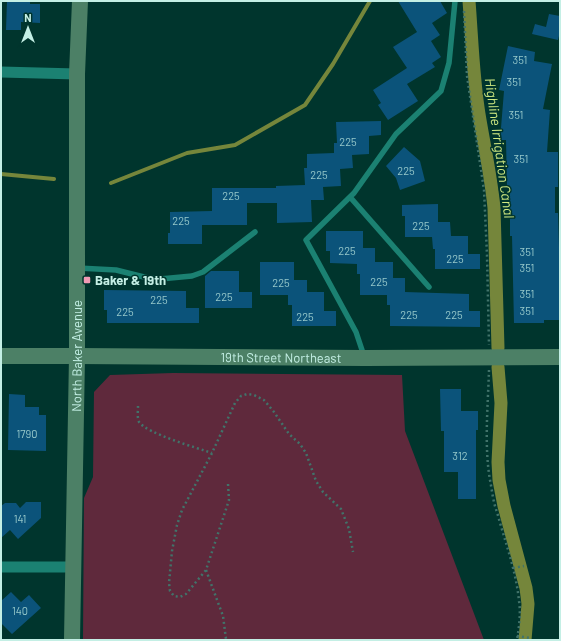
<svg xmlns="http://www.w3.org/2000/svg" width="561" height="641" viewBox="0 0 561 641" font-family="Barlow,sans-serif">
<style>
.green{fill:#5f293c}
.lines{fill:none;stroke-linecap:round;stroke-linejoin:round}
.stream{stroke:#75863b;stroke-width:4}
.canal{stroke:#75863b;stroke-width:13}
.building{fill:#0b537a}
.path{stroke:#41736a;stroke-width:2.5;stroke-dasharray:2 3;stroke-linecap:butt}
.lane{stroke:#1b8172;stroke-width:5.5}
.street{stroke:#1b8172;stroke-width:11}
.secondary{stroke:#4c8066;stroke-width:16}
.poi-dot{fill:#f09ab4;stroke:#00352d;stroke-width:1.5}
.labels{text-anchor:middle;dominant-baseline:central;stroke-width:3;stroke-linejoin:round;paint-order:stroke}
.number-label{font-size:11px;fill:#96c8ca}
.poi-label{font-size:13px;font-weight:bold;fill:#c4efe5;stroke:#00352d;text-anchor:start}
.street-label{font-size:13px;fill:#c4efe5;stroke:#00352d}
.water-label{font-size:14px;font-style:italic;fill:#d1ea82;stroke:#00352d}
</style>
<rect width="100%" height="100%" fill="#00352d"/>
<!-- green -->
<path class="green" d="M173,373l229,2 3,56 79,209h-401l1,-142 9,-21 1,-85 16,-17z"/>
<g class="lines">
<!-- stream -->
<path class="stream" d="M1,174l53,5
M111,183l76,-30 48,-8 70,-40 28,-41 37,-63"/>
<!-- canal -->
<path class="canal" d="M469,1c3,38 4,76 10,113 5,31 12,62 15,94l4,140
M498,367l3,36 -3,59 1,18 5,26 22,82 2,16 -3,36"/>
</g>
<!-- building -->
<path class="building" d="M7,1h23v3h10v19l-19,-1v8h-15z
M398,1h42l7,12 -15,10 8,12 -9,6 10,16 -9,6 3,4 -28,17 11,17 -30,19 -10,-15 3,-2 -8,-13 34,-22 -14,-21 24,-15z
M549,14l11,2v16l-2,8 -26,-6 3,-10 11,3z
M508,46l27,6 -1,9 18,3 -9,45 7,1 -3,42h11v35h-3v26h3l1,34h1v73h-16v3h-30l-2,-87h-2v-48h-3l-1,-48h-6l4,-49 -5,-1z
M381,121v14l-12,1v18l-17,1 1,13 -13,1 1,17 -18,1 1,13h-13l1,22 -35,1v-20h-30v22h-45v19h-34v-11h2v-21l42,-1v-23h64v-2l29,-1 -1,-17h3v-14l27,-1v-10h3l-1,-21z
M404,147l16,14 5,20 -25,9 -4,-12 -10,-12z
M438,204v18h12l1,14h17v18h12v15h-45v-20h-2l-1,-12h-27v-21h-3v-11z
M326,231h37v17h12v14h18v16h12v14l64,2v17h11v16l-90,-1v-21h-3v-10h-27v-21h-3v-10l-27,-1v-12h-4z
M260,262h34v18h13v12h17v19h12v15h-44v-21h-4v-10h-28z
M211,271h28v21h13v16h-47v-32z
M104,290l82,1v17h13v15h-92v-13h-3z
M440,389h21v22h17v19h-2v69h-18v-27h-14v-41h-3z
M9,394l16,1v12h14v8h7v36l-38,-1z
M26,502h15v16l-23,21 -8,-9 -9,8v-32l4,-3h11l4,5z
M11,592l10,10 8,-7 12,13 -29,26 -11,-11v-22z"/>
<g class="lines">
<!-- path -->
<path class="path" d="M464,11l3,65 17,114 3,65 2,90
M489,370c-1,35 -5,76 1,110 2,10 3,22 7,32 8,30 19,58 22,89 2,13 0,26 -2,39
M138,406c0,5 -1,11 1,16 7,11 58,26 73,31
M228,484l1,16 -23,70 -20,24 -6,3 -6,-1 -4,-5 -1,-8 3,-32 5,-26 5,-15 30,-57 23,-50 6,-7 6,-2 7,1 10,5 10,12 15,22 11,10 6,9 10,28 7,11 18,17 8,20 4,23
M513,568l11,-2
M206,570l17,46 3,23
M517,636l13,2"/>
<!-- lane -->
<path class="lane" d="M350,197l79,90
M78,268l38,2 32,8 12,1 32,-3 11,-4 52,-40
M364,356l-8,-24 -50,-92 48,-47 42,-59 45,-43 8,-28 6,-62"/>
<!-- street -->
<path class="street" d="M1,72l76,2
M1,567h73"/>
<!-- secondary -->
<g class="secondary">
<path id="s1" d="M1,356h76l288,2 195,-1"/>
<path id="s2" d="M72,640l5,-284v-282l3,-73"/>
</g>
</g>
<!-- markers -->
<rect class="poi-dot" x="83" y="276" width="8" height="8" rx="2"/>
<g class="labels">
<!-- number labels -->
<g class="number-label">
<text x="520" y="59">351</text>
<text x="514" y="81">351</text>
<text x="516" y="114">351</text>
<text x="348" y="141">225</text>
<text x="521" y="158">351</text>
<text x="406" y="170">225</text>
<text x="319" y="174">225</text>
<text x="231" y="195">225</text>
<text x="181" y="220">225</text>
<text x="421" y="225">225</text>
<text x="347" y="250">225</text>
<text x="527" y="251">351</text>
<text x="455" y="258">225</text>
<text x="527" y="267">351</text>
<text x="379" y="281">225</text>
<text x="281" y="282">225</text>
<text x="527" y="293">351</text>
<text x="224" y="296">225</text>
<text x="159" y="299">225</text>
<text x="527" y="310">351</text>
<text x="125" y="311">225</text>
<text x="409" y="314">225</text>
<text x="454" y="314">225</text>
<text x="305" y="316">225</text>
<text x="27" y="433">1790</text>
<text x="460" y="455">312</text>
<text x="20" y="518">141</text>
<text x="20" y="610">140</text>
</g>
<!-- poi labels -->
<g class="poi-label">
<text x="95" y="280">Baker &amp; 19th</text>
</g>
<!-- street labels -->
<g class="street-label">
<text stroke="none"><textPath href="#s2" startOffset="284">North Baker Avenue</textPath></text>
<text stroke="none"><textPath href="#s1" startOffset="280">19th Street Northeast</textPath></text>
</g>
<!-- water labels -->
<g class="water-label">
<text transform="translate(500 148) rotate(82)">Highline Irrigation Canal</text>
</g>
</g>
<!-- border -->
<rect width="561" height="641" fill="none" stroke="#c4efe5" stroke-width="4"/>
<!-- north arrow -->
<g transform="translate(28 28)" stroke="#00352d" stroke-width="3" paint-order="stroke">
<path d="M0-3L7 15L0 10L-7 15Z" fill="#c4efe5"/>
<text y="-6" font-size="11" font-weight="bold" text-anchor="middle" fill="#c4efe5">N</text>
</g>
</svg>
